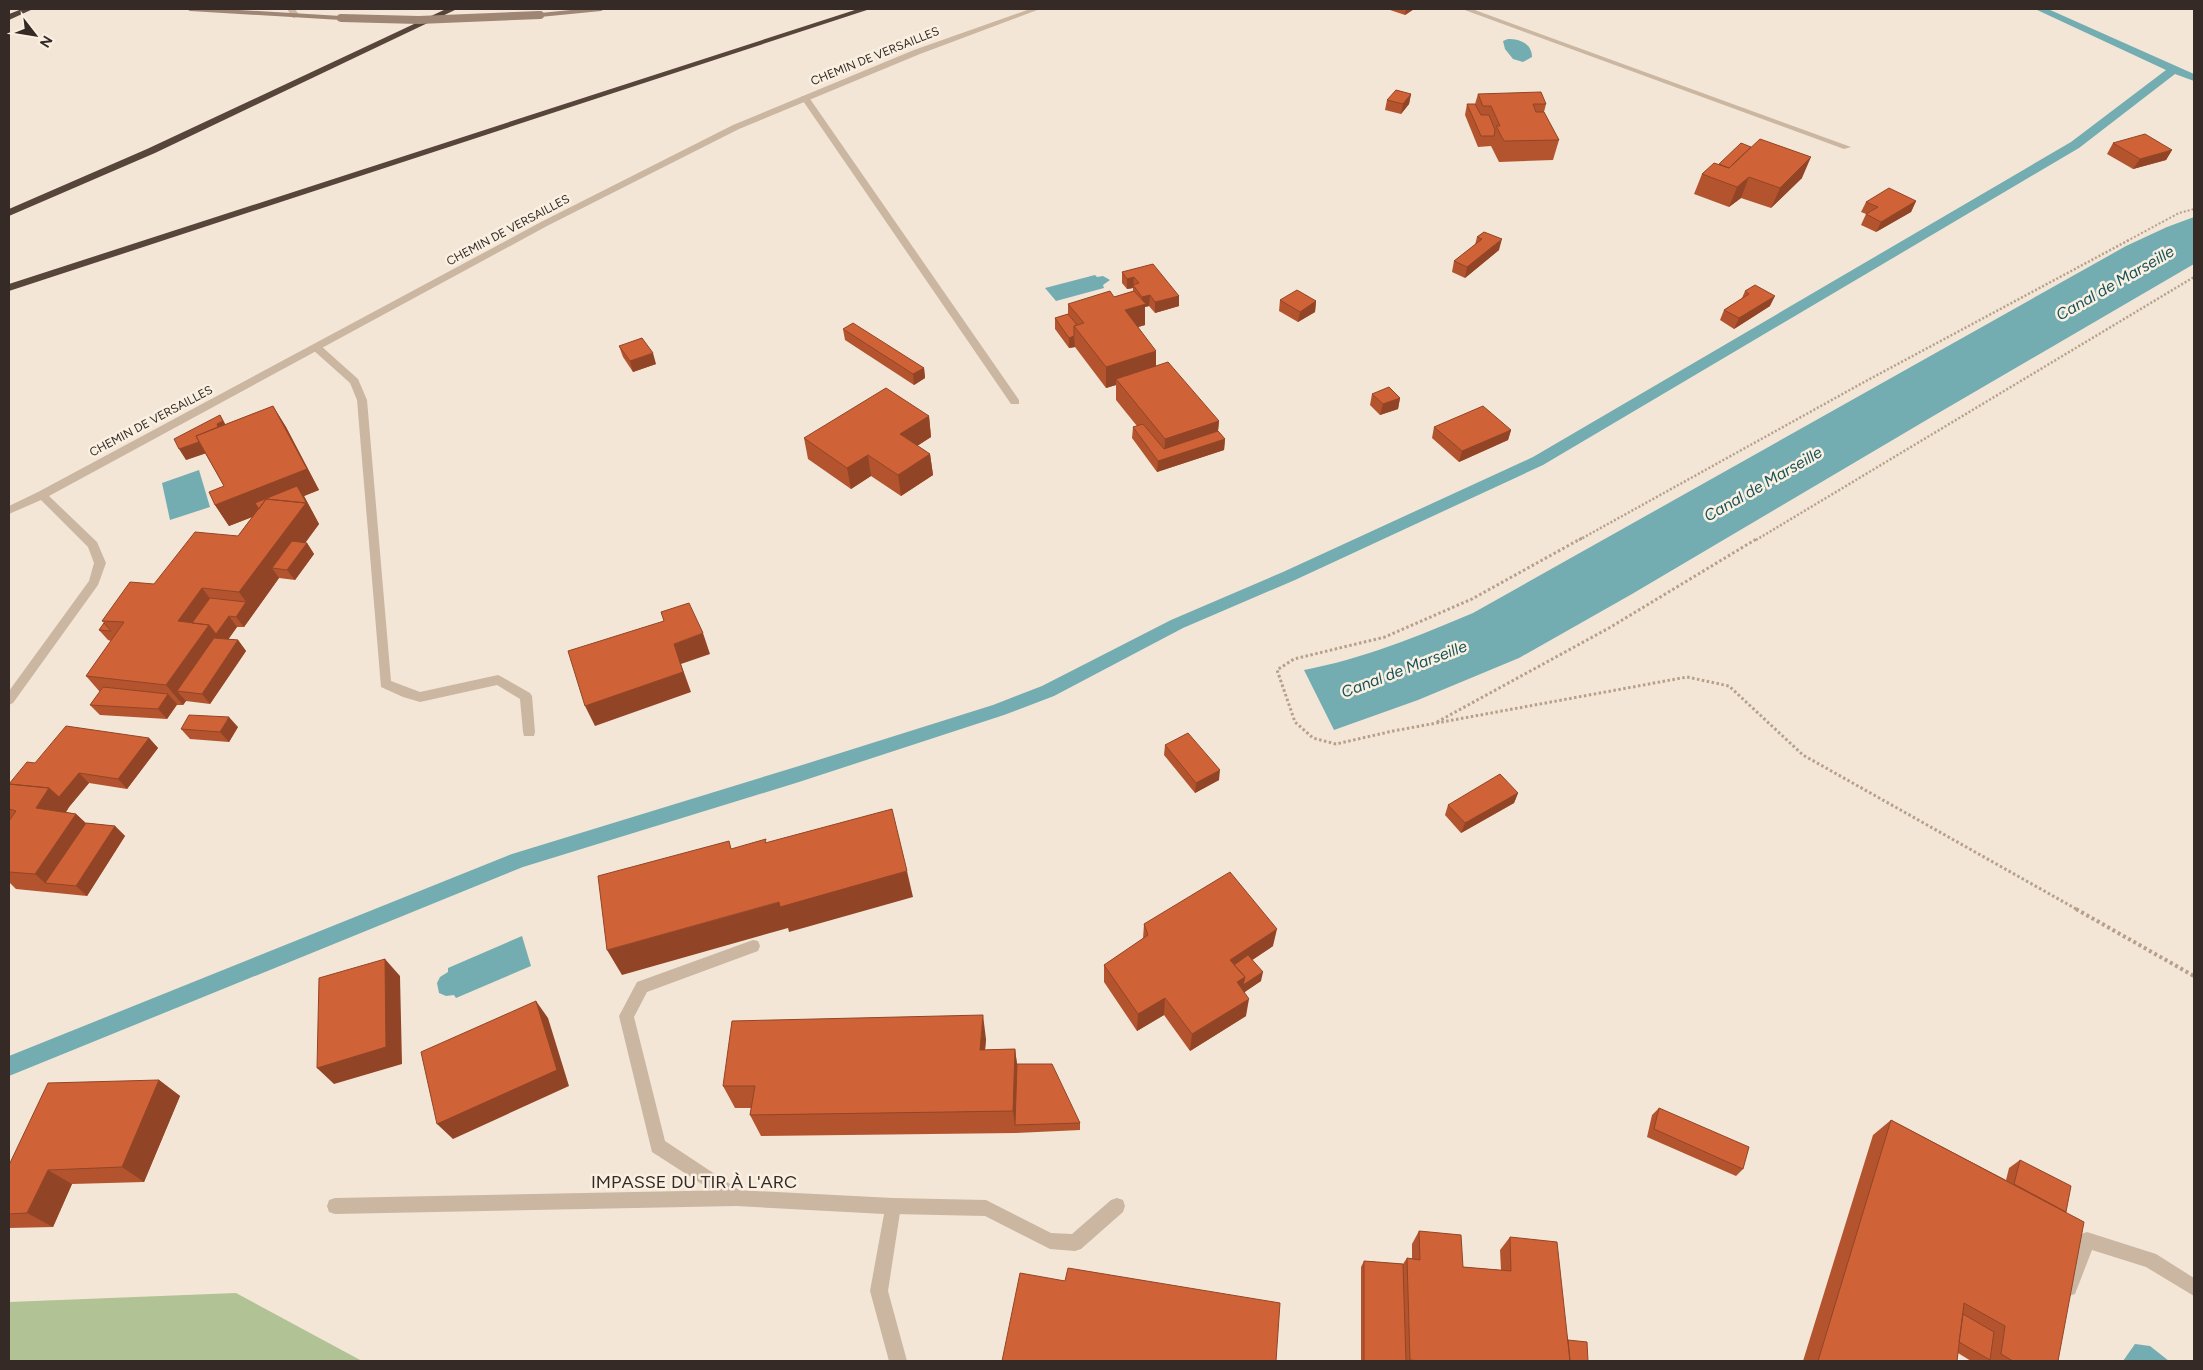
<svg xmlns="http://www.w3.org/2000/svg" width="2203" height="1370" viewBox="0 0 2203 1370" font-family="Figtree,sans-serif">
<style>
.green{fill:#b1c295}
.water{fill:#73adb2}
.lines{fill:none;stroke-linecap:round;stroke-linejoin:round}
.stream{fill:#73adb2;fill-rule:evenodd}
.path-far3{stroke:#b7a08b;stroke-width:2;stroke-dasharray:2 2;stroke-linecap:butt}
.path-far2{stroke:#b7a08b;stroke-width:2.5;stroke-dasharray:2 2;stroke-linecap:butt}
.path-far1{stroke:#b7a08b;stroke-width:3;stroke-dasharray:2.5 2.5;stroke-linecap:butt}
.path{stroke:#b7a08b;stroke-width:4;stroke-dasharray:3 3;stroke-linecap:butt}
.lane{fill:#cbb6a1;fill-rule:evenodd}
.street{fill:#cbb6a1;fill-rule:evenodd}
.secondary{fill:#9f8573;fill-rule:evenodd}
.highway{fill:#57453b;fill-rule:evenodd}
.secondary-bridge{stroke:#9f8573;stroke-width:8}
.wall{fill:#b3542f}
.shaded-wall{fill:#924526}
.building{fill:#d06237;stroke:#924526}
.labels{text-anchor:middle;dominant-baseline:central;stroke-width:5;stroke-linejoin:round;paint-order:stroke}
.far-street-label{font-size:12px;fill:#352a25;stroke:#faf0e2}
.water-label{font-size:16px;font-style:italic;fill:#175259;stroke:#faf0e2}
.near-street-label{font-size:18px;fill:#352a25;stroke:#faf0e2}
</style>
<rect width="100%" height="100%" fill="#f3e6d6"/>
<!-- green -->
<path class="green" d="M236,1293l126,68h-353v-59z"/>
<!-- water -->
<path class="water" d="M1508,39c11,0 24,4 24,18l-9,5 -10,-3 -8,-10 -2,-8z
M2194,217v47l-259,151 -303,179 -113,64 -101,42 -84,30 -30,-60c58,-11 115,-34 169,-57l653,-367 41,-19z
M1095,275l2,2 6,-1 7,4 -7,5 1,3 -48,13 -11,-13z
M199,470l11,37 -40,13 -8,-37z
M522,936l9,30 -75,32 -2,-3 -8,1 -7,-3 -2,-10 3,-6 8,-5v-4z
M2135,1344l15,2 19,15h-46z"/>
<g class="lines">
<!-- stream -->
<path class="stream" d="M2035,9h13l146,65v7l-19,-7 -96,74 -536,317 -248,115 -112,48 -129,68 -50,19 -205,67 -276,85 -514,209v-20l503,-202 287,-88 194,-61 49,-19 129,-66 112,-48 250,-115 538,-315 95,-72z"/>
<!-- path-far3 -->
<path class="path-far3" d="M2127,241l52,-28 15,-4"/>
<!-- path-far2 -->
<path class="path-far2" d="M1579,540l287,-159 263,-141
M1756,540l438,-263"/>
<!-- path-far1 -->
<path class="path-far1" d="M1582,538l-110,61 -87,38 -91,22 -17,11 18,52 18,16 23,6 57,-13 294,-54 42,9 74,69 275,155
M1437,722l172,-94 149,-90"/>
<!-- path -->
<path class="path" d="M2076,909l118,67"/>
<!-- lane -->
<path class="lane" d="M287,9h8l5,7 -7,2z
M802,96h6l211,304v4h-8l-210,-306z
M316,344l4,1 38,34 9,21 24,281 29,11 78,-17 4,2 28,16 2,3 3,36 -1,4h-10l-1,-4 -3,-33 -23,-14 -77,17 -17,-5 -22,-10 -24,-287 -7,-17 -38,-34 -1,-2z
M753,940l5,1 2,5 -2,5 -111,41 -13,25 31,124 77,51 2,6 -2,6 -6,2 -84,-54 -33,-136 18,-34z
M893,1198l93,2 65,33 21,1 39,-34 6,-2 6,2 2,6 -2,6 -42,37 -6,2 -25,-2 -65,-33 -92,-2 -6,-2 -2,-6 2,-6z
M2087,1232l69,22 38,24v18l-48,-29 -54,-17 -17,44 -6,2 -6,-2 -2,-6 18,-48 2,-6z"/>
<!-- street -->
<path class="street" d="M1030,9h10l-120,45 -181,75 -192,97 -498,270 48,46 9,21 -8,22 -85,118 -4,2v-14l80,-110 5,-18 -6,-16 -47,-47 -32,14v-8l29,-14 503,-270 192,-97 181,-75z
M1462,9h10l379,138 -7,2z
M736,1190l157,8 6,2 2,6 -13,85 19,70h-18l-19,-70 14,-77 -148,-8 -401,8 -6,-2 -2,-6 2,-6 6,-2z"/>
<!-- secondary -->
<path class="secondary" d="M186,9h37l118,7 4,2 -4,2 -151,-9z
M581,9h24l-4,2 -61,6 -4,-2 4,-2z"/>
<!-- highway -->
<path class="highway" d="M22,9h11l-24,11v-6z
M446,9h11l-302,144 -146,63v-7l138,-60z
M858,9h12l-861,282v-7z"/>
<!-- secondary-bridge -->
<path class="secondary-bridge" d="M341,18l78,2 121,-5"/>
</g>
<!-- wall -->
<path class="wall" d="M1387,9h27l-9,6z
M1411,94l-2,10 -8,10 -16,-4 2,-10z
M1478,94l68,10 -2,8 15,28 -6,20 -54,2 -8,-16 -13,1 -13,-32 2,-11h8z
M2113,143l59,7 -6,10 -33,9 -26,-15z
M1751,147l51,31 -31,30 -30,-10 -12,9 -35,-13 8,-20z
M1916,201l-5,11 -35,20 -15,-7 5,-11 -5,-2 5,-10z
M1484,232l15,18 -34,28 -13,-6 2,-11 21,-16 2,-8z
M1122,272l57,24v10l-24,7 -6,-7 -4,1v18l-7,2 18,39 63,55 -1,10 7,8 -1,11 -67,22 -25,-34 1,-11 4,-1 -21,-26v-15l-10,3 -31,-41 -6,1 -14,-19v-11l13,-4v-10l46,-7 19,-6v-3l-6,1 -5,-6z
M1745,291l25,15 -36,23 -14,-9 4,-10 18,-12z
M1280,300l36,1 -1,11 -17,10 -19,-11z
M843,329l81,39 1,10 -11,7 -69,-45z
M619,346l37,18 -23,8 -10,-15z
M1372,394l28,4 -2,11 -18,6 -10,-10z
M273,406l13,21 33,63 -15,6 15,28 -14,19h2l7,11 -19,26 -16,-2 -35,49h-7l-9,12 10,1 8,11 -36,53 -24,-3 -3,4h-6l-10,14 -67,-4 -10,-10 10,-13 -14,-16 25,-35 -3,-1 -9,-10 5,-7 -2,-2 52,-37 84,-48 14,-19 -23,9 -14,-21 9,-19 -19,-33 -19,7 40,-36z
M929,416l2,21 -14,9 13,8 3,21 -32,21 -30,-20 -20,13 -43,-30 -4,-21z
M1434,427l77,3 -3,10 -49,22 -27,-24z
M238,727l-9,15 -39,-3 -9,-10z
M149,738l9,10 -31,41 -38,-6 -20,24 -3,5 10,2 10,9 29,3 10,10 -38,60 -71,-7 -7,-7v-98l26,-21z
M1165,745l54,35 -24,13 -31,-38z
M1518,793l-4,10 -53,30 -16,-18 3,-10z
M1144,924l129,22 -21,14 9,21 -17,11 2,24 -56,35 -26,-36 -27,16 -33,-49v-17l39,-26z
M986,1039l-1,11 30,-1 2,15 63,59v7l-64,3 -255,3 -11,-21 1,-7h-16l-12,-22z
M159,1080l21,16 -36,86 -72,2 -19,43 -44,1v-63z
M1659,1108l84,61 -7,7 -89,-39 5,-22z
M1891,1120l115,60 3,-12 11,-8 46,52 -8,149h-87l-13,-8 -1,8h-154l70,-226z
M1419,1231l44,36 38,3 -1,-20 10,-13 58,103 20,21h-227v-94l3,-6 39,3 4,-6 5,1v-15z"/>
<!-- shaded-wall -->
<path class="shaded-wall" d="M1406,9h8l-9,6z
M1411,94l-2,10 -8,10 2,-10z
M2172,150l-6,10 -33,9 7,-10z
M1811,157l-9,21 -31,30 9,-20z
M1749,177l-8,21 -12,9 8,-20z
M1916,201l-5,11 -35,20 5,-10z
M1502,239l-3,11 -34,28 2,-11z
M1134,277l-1,11 -6,1v-10z
M1150,295l-1,11 -4,1v18l-21,6 -10,-24 28,-2v-8z
M1179,296v10l-24,7v-11z
M1775,296l-5,10 -36,23 5,-11z
M1316,301l-1,11 -17,10 2,-10z
M1074,336l1,11 -6,1v-10z
M1156,351v21l-40,7v6l-10,3v-21z
M653,353l3,11 -23,8 -3,-11z
M924,368l1,10 -11,7 -1,-11z
M1400,398l-2,11 -18,6 3,-11z
M273,406l13,21 33,63 -15,6 15,28 -33,45 -14,-1 7,10 -25,35 -15,-21 64,-95 -74,29 -14,-21z
M220,415l10,17 -23,21 -21,7 -7,-11z
M929,416l2,21 -28,18 -3,-21z
M1219,421l-2,20 8,-2 -1,11 -67,22 1,-11 6,-2 1,-20z
M1511,430l-3,10 -49,22 3,-11z
M930,454l3,21 -32,21 -3,-21z
M868,455l3,21 -20,13 -4,-21z
M307,543l7,11 -19,26 -8,-10z
M202,588l16,21 -18,24 -22,-12z
M246,602l8,11 -10,14 -8,-10z
M229,616l8,11 -46,66 -14,-2 9,10 -3,4 -17,-20 43,-60z
M703,633l7,21 -29,10 10,28 -96,34 -10,-20 89,-62z
M238,640l8,11 -36,53 -8,-10z
M168,694l9,10 -10,15 -9,-10z
M229,717l9,10 -9,15 -9,-10z
M149,738l9,10 -31,41 -9,-10z
M1220,770l-1,10 -24,13 1,-10z
M79,773l10,10 -20,24 -12,20 -21,-19 13,-20z
M1518,793l-4,10 -53,30 4,-10z
M76,814l20,19 -51,50 -10,-9z
M115,826l10,10 -38,60 -11,-10z
M907,871l6,26 -124,35 -1,-4 -166,47 -15,-25 172,-48z
M1277,929l-4,17 -40,27 -3,-13z
M385,959l15,17 2,88 -68,20 -17,-16z
M1263,972l-2,9 -19,13 -5,-12 8,-5z
M1165,998l-1,17 -27,16 1,-17z
M1249,999l-3,17 -56,35 2,-17z
M536,1001l12,17 21,68 -116,53 -16,-15z
M983,1015l3,24 -3,34 -3,-23z
M1015,1049l3,23 -3,53 -2,-14z
M159,1080l21,16 -36,86 -22,-15z
M48,1170l24,14 -19,43 -26,-14z"/>
<!-- building -->
<path class="building" d="M1396,90l15,4 -8,10 -16,-4z
M1541,92l5,12h-13l3,8h8l15,28 -55,1 -8,-15h4l-9,-20h-8l-5,-12z
M1467,104h8l6,11h8l6,15 -1,6h-13z
M2145,134l27,16 -32,9 -27,-16z
M1760,139l51,18 -31,31 -31,-11 -12,10 -35,-13 12,-11 15,5z
M1741,143l10,4 -22,21 -10,-4z
M1889,188l27,13 -35,21 -15,-8 12,-7 -12,-5z
M1484,232l18,7 -35,28 -13,-6 28,-22 -5,-2z
M1153,264l26,32 -24,6 -5,-7 -8,2 -9,-12 6,-2 -5,-6 -7,2 -5,-7z
M1755,285l20,11 -36,22 -15,-8 25,-16 -4,-3z
M1297,290l19,11 -16,11 -20,-12z
M1110,291l4,6 20,-6 12,13 -21,6 31,41 -50,16 -32,-41 10,-3 -16,-19z
M1068,314l9,11 -3,1v10l-5,2 -14,-20z
M853,323l71,45 -11,6 -70,-45z
M642,338l11,15 -23,8 -11,-15z
M1168,362l51,59 -54,18 -49,-60z
M1389,387l11,11 -17,6 -11,-10z
M886,388l43,28 -29,18 30,20 -32,21 -30,-20 -21,13 -43,-30z
M273,406l34,63 -92,36 -6,-13 15,-6 -28,-50z
M1483,406l28,24 -49,21 -28,-24z
M220,415l3,6 -6,3 1,3 -22,9 3,6 -20,7 -5,-10z
M1143,424l21,25 54,-18 7,8 -67,22 -25,-34z
M297,486l15,27 -6,-10 -40,-4 -7,10 -4,-6z
M266,499l40,4 -67,89 -37,-4 -24,33 31,4 -43,60 -80,-9 38,-54 -22,-1 28,-39 24,2 41,-52 43,4z
M292,541l15,2 -20,27 -15,-2z
M210,598l36,4 -10,15 -7,-1 -13,18 -7,-9 -17,-2z
M689,603l14,30 -29,11 9,28 -98,34 -17,-55 96,-30 -3,-9z
M104,623l7,8h-1l-11,-1z
M214,638l24,2 -36,54 -25,-3z
M103,687l65,7 -10,15 -68,-4z
M189,715l40,2 -9,15 -39,-3z
M66,726l83,12 -31,41 -39,-6 -20,24 -10,-9 -40,-4 18,-22 8,1z
M1188,733l32,37 -24,13 -31,-38z
M1500,774l18,19 -53,30 -17,-18z
M9,784l40,4 -13,20 40,6 -41,60 -26,-2v-51l7,-10 -7,-2z
M892,809l15,62 -127,36 -1,-5 -172,48 -9,-74 131,-35 2,8 35,-10 -1,4z
M86,823l29,3 -39,60 -31,-3z
M1230,872l47,57 -47,31 15,17 -8,5 12,17 -57,35 -27,-36 -27,16 -34,-49 44,-30 -4,-11z
M1248,955l15,17 -20,13 2,-8 -11,-12z
M385,959l1,88 -69,21 2,-90z
M536,1001l21,69 -120,54 -16,-72z
M983,1015l-3,35 35,-1 -2,62 -263,4 5,-29h-32l9,-65z
M1017,1064h35l28,59 -65,2z
M159,1080l-37,87 -74,3 -21,43 -18,1v-49l39,-82z
M1659,1108l90,39 -6,22 -89,-40z
M1891,1120l193,102 -26,139h-45l-12,-7 4,-28 -41,-23 -7,58h-139z
M2020,1160l51,26 -5,26 -52,-28z
M1419,1231l42,4 2,32 48,4 -1,-34 47,5 13,119h-151l-9,-1 -3,-102 13,2z
M1364,1261l39,3 3,97h-42z
M1068,1268l212,35 -4,58h-274l18,-88 45,8z
M1963,1314l31,18 -4,28 -31,-18z
M1568,1340l19,2 1,19h-18z"/>
<g class="labels">
<!-- far-street labels -->
<g class="far-street-label">
<text transform="translate(875 56) rotate(-22)">CHEMIN DE VERSAILLES</text>
<text transform="translate(508 230) rotate(-28)">CHEMIN DE VERSAILLES</text>
<text transform="translate(151 421) rotate(-28)">CHEMIN DE VERSAILLES</text>
</g>
<!-- water labels -->
<g class="water-label">
<text transform="translate(2115 283) rotate(-30)">Canal de Marseille</text>
<text transform="translate(1763 484) rotate(-30)">Canal de Marseille</text>
<text transform="translate(1404 669) rotate(-21)">Canal de Marseille</text>
</g>
<!-- near-street labels -->
<g class="near-street-label">
<text x="694" y="1182">IMPASSE DU TIR À L'ARC</text>
</g>
</g>
<!-- border -->
<rect width="2203" height="1370" fill="none" stroke="#352a25" stroke-width="20"/>
<!-- north arrow -->
<g transform="translate(35 35) rotate(121)" stroke="#faf0e2" stroke-width="4" paint-order="stroke">
<path d="M0-4L9 19L0 12L-9 19Z" fill="#352a25"/>
<text y="-8" font-size="14" font-weight="bold" text-anchor="middle" fill="#352a25">N</text>
</g>
</svg>
